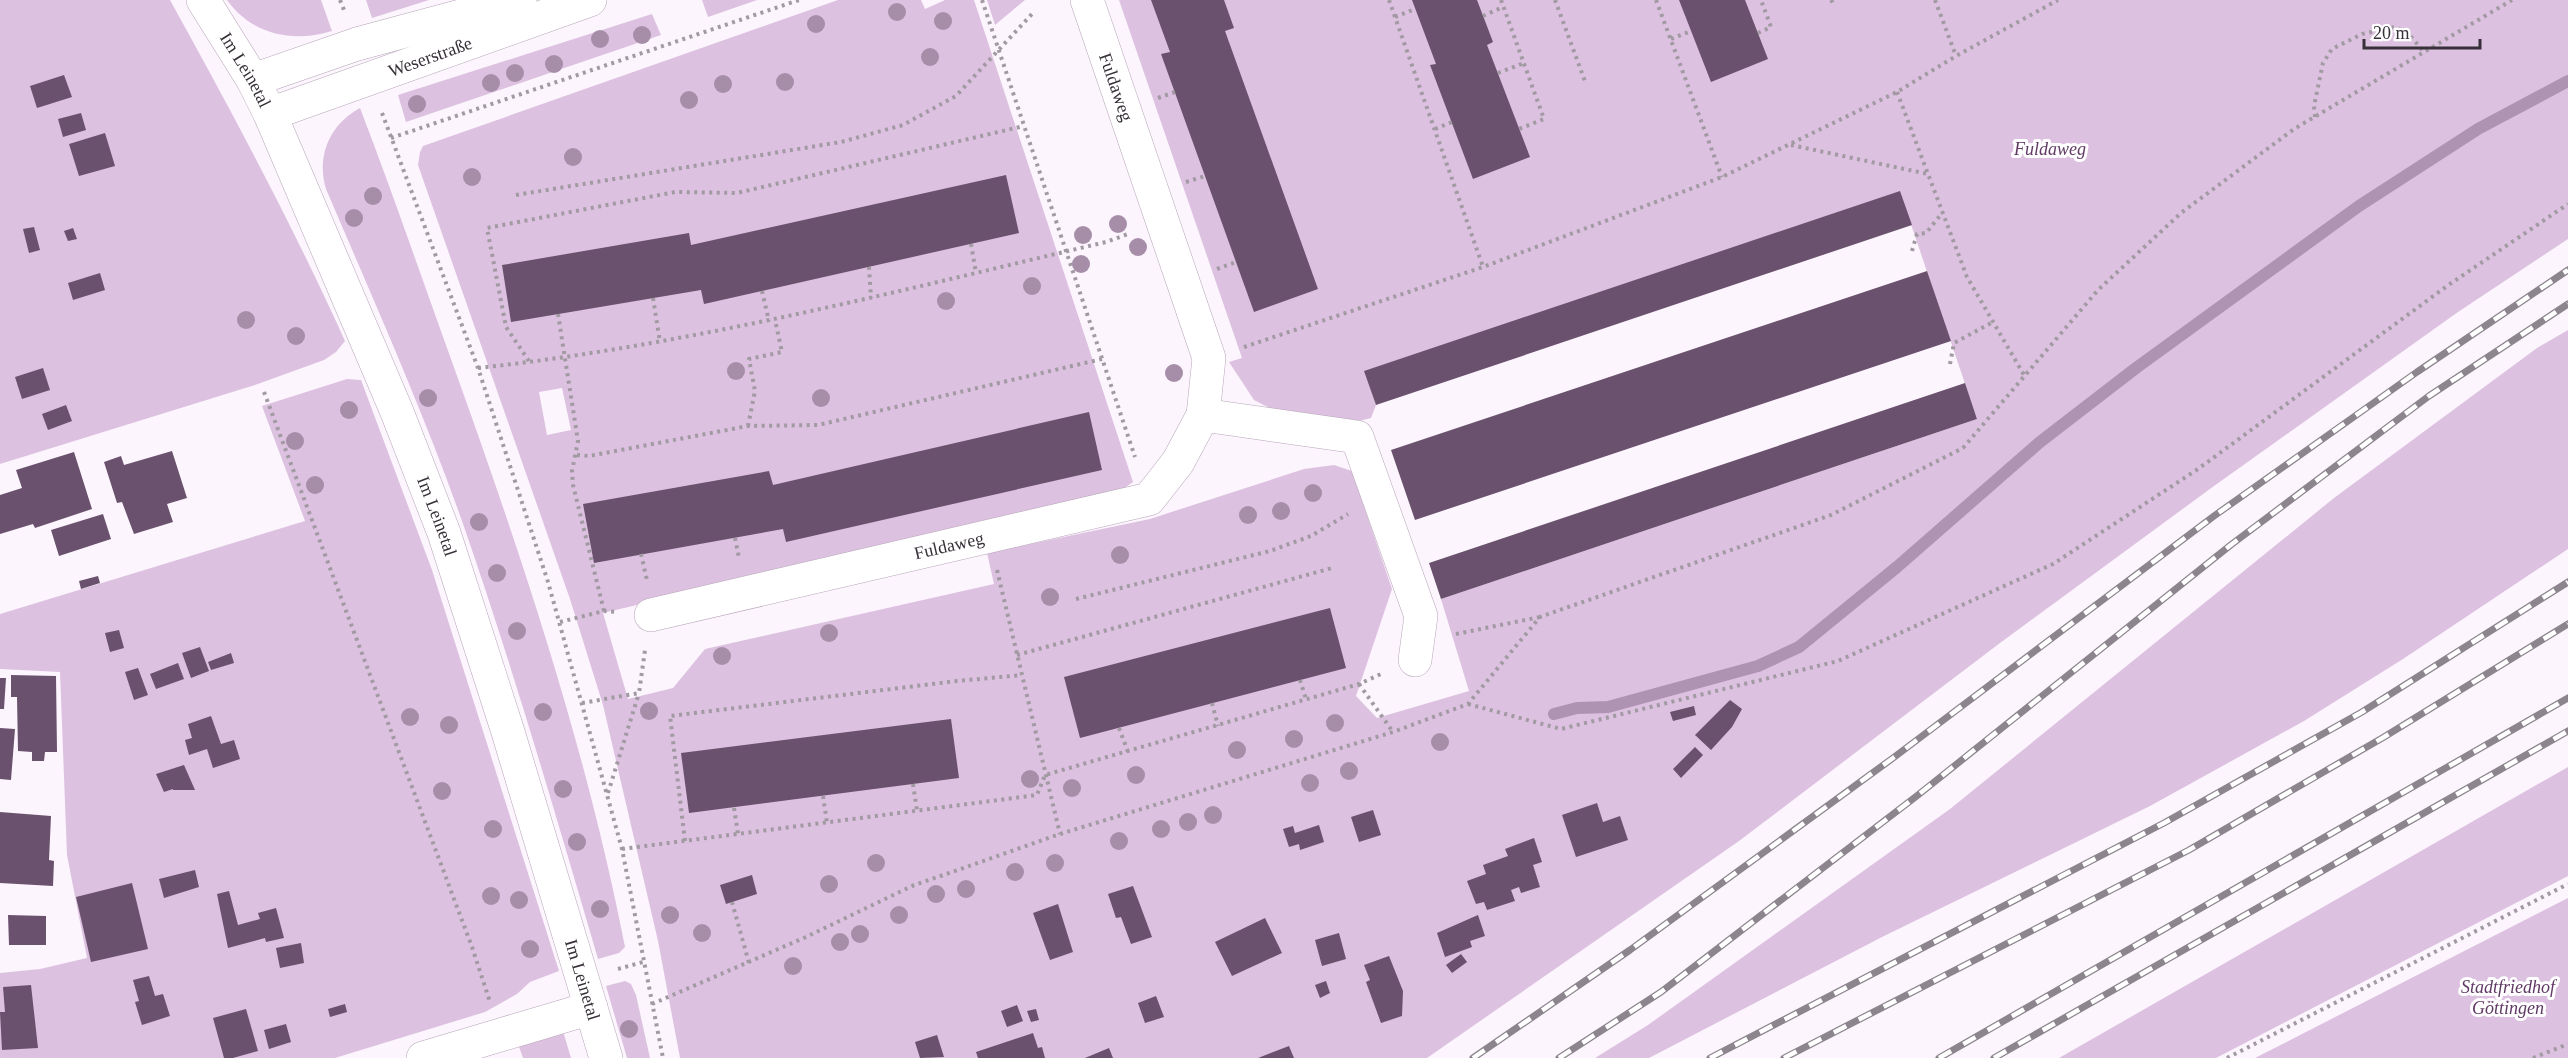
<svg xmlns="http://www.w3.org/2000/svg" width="2568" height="1058" viewBox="0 0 2568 1058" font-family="Georgia,serif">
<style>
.green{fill:#ddc1e0;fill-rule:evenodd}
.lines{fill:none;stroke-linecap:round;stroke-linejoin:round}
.stream{stroke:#af93b2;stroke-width:12}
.building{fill:#6a516d}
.street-casing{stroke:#b6a5b8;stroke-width:34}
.secondary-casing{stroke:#b6a5b8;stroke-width:34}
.path{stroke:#a19aa2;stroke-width:4;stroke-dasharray:3 4.5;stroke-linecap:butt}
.street{stroke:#fff;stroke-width:33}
.secondary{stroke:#fff;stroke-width:33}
.rail-casing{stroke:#8c858d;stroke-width:7}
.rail{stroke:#fff;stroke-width:4.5;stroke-dasharray:14;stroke-linecap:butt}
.tree{fill:#a68ea9}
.labels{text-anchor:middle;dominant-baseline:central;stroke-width:6;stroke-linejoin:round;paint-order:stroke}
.street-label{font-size:18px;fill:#373038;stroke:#fff}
.park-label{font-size:18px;font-style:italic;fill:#603a65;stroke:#fff}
</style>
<rect width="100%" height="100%" fill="#fcf5fd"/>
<!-- green -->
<path class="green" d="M0,0h170c62,112 122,224 175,341l-9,11 -12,8 -69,25 -255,79z
M227,0h94l11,31c-39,12 -80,4 -105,-31z
M366,0h63l-57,18z
M702,0h55l-49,17z
M838,0h83l4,9 20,-9h29l159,482 -13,9 -517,122 25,86 45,-11 32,-39 289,-65 -7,-31 163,-34 154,-50 30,-4 18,6 40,118 -36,107 21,22 92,-27 -28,-92 536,-180 -77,-227 -535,179 11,34 -5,13 -32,8 -54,-10 -31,-16 -25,-38 13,-4 -123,-358h1449v239l-110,73 -244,174 -214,157 -261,198 -312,217h-747l-22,-117 -55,-236 -33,-106 -152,-434 2,-13 3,-6zM562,388l9,42 -24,5 -8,-43z
M987,0h38l-30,25z
M652,14l9,21 -255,87 -8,-27z
M360,108c34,88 64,177 96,265 68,190 130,375 169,574l-6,6 -21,6c-43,-147 -86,-294 -136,-438 -40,-113 -89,-222 -136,-332 -10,-33 4,-65 34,-81z
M2568,330v219l-165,110 -99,62 -154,85 -268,131 -233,121h-54l53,-33 302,-216 384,-311 203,-150z
M347,379l14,1 71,190 127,401 -29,11 -13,12 -32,18 -150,46h-335v-85l40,-4 47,-11 -20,-103 -7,-183 -60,-3v-55l305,-93 -43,-115z
M2568,767v109l-352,182h-157z
M2568,898v160h-313z
M625,981l6,3 5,11 14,63h-23l-21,-72z
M563,1031l8,27h-48l-5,-14z"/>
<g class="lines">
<!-- stream -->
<path class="stream" d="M1554,714l23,-6 31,-1 150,-41 41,-19 98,-80 143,-125 96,-74 223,-162 119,-77 90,-48"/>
</g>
<!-- building -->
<path class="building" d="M1151,0h73l10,28 -9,3 93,258 -64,23 -93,-258 9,-2z
M1412,0h65l16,42 -6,3 43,112 -57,22 -43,-114 6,-1z
M1679,0h66l23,59 -57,23z
M64,75l8,22 -35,11 -7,-22z
M81,113l5,17 -23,7 -5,-18z
M105,133l10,33 -36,10 -10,-32z
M1006,175l13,58 -315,71 -3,-14 -190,32 -9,-57 187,-32 2,12z
M1900,191l12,34 -536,180 -12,-34z
M34,227l6,23 -11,3 -6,-24z
M73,228l4,11 -9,2 -4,-10z
M1927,271l24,70 -536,179 -24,-70z
M100,273l5,17 -32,10 -5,-17z
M43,368l7,22 -28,9 -7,-22z
M1965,383l12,36 -536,180 -12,-36z
M66,405l6,16 -24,9 -6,-16z
M1089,412l13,58 -316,72 -3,-13 -189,34 -11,-59 186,-33 4,14z
M172,451l15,47 -20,6 6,18 -39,12 -12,-32 -5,1 -13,-41 17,-6 3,9z
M74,452l18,57 -57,19 -2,-4 -33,10v-39l22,-7 -6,-18z
M103,514l8,25 -52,17 -8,-26z
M98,576l2,7 -19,6 -2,-8z
M1330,608l16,60 -266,70 -16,-61z
M119,630l5,18 -14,4 -5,-19z
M200,647l9,24 -18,7 -9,-25z
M231,653l3,10 -23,7 -3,-8z
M178,663l6,16 -28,10 -6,-15z
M138,668l10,27 -14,5 -9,-28z
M11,675l45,1 1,76h-12l-1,9h-12v-9l-14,-1 -1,-54h-6z
M0,678h6l-2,31h-4z
M1730,700l12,9 -10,18 -21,23 -16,-15z
M1694,706l2,9 -23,6 -3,-9z
M211,716l10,28 13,-4 6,19 -27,9 -6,-19 -18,6 -4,-15 7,-2 -4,-14z
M951,719l8,59 -270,35 -8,-60z
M0,728l15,1 -4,51 -11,-1z
M1695,747l8,8 -22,23 -8,-9z
M184,765l11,25h-22v-1l-9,3 -8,-18z
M1597,803l6,19 17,-6 8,24 -52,17 -14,-42z
M1373,810l8,25 -22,7 -8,-25z
M0,812l51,4 -2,44 5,1 -1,25 -53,-3z
M1319,825l5,17 -24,8 -1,-6 -10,3 -6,-18 10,-3 2,7z
M1534,838l8,24 -9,3 7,22 -19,6 -2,-6 -8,3 4,11 -28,9 -3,-8 -8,2 -9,-23 19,-7 -3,-9 25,-9 -3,-7z
M195,870l4,17 -35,11 -5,-19z
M752,875l5,19 -31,10 -6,-19z
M132,883l16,66 -57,13 -15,-65z
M1133,886l19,51 -21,7 -10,-27 -5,1 -8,-24z
M229,891l9,34 22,-6 -2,-6 18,-5 8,30 -18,4 -1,-4 -37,10 -11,-54z
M1058,904l15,48 -23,8 -17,-47z
M8,915l38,1v29h-37z
M1478,915l7,21 -15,5 2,6 -27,10 -8,-24z
M1265,918l17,35 -50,23 -17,-34z
M1339,933l7,26 -24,7 -7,-26z
M301,943l3,20 -24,5 -4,-20z
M1461,954l6,8 -15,11 -6,-8z
M1389,956l14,35 -1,25 -21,7 -15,-41 4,-2 -6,-15z
M149,976l6,20 8,-2 7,22 -28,9 -7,-23 4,-1 -6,-21z
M1326,981l4,12 -10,5 -5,-13z
M31,985l7,63 -36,2 -2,-38h5l-2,-25z
M1156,996l8,21 -19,6 -7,-20z
M345,1004l2,8 -17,5 -2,-8z
M1017,1005l6,16 -16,6 -6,-16z
M246,1009l12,42 -25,7h-9l-11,-40z
M1036,1009l3,11 -8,2 -4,-11z
M286,1024l5,18 -22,7 -5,-19z
M1033,1033l5,15 4,-1 3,11h-67l-2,-6z
M937,1035l7,22 -24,1 -5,-16z
M1289,1046l5,12h-36z
M1109,1048l4,10h-28z"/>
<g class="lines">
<defs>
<g id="street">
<path d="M253,80l104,-36 163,-44"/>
<path id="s1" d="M270,114l320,-114"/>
<path d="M1203,415l154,22 64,179 -6,44"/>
<path id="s2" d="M651,615l498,-116 29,-37 25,-47 6,-57 -122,-358"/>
<path d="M423,1058l168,-50"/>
</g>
<g id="secondary">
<path id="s3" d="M203,0l50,80 17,34 127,298 47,121 64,199 98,326"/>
</g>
</defs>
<!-- street casing -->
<use href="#street" class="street-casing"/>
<!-- secondary casing -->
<use href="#secondary" class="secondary-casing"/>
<!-- path -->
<path class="path" d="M340,0l4,10
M982,0l153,457
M1389,0l94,267
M1501,0l43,119 -25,10
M1555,0l31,84
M1656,0l66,177
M1831,0l2,3
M1935,0l21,56
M1483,16l20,-9
M1395,17l20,-8
M1758,33l13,-6 -10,-27
M1671,39l20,-8
M1498,73l26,-10
M1897,92l70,185 57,98
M1158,98l17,-6
M382,113l96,255 70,214 74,267 41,209
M2315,117l-1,-11 9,-43 9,-14 30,-15 33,-7 12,5 17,20
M1435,129l17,-7
M391,138l408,-138
M1791,145l137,29
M1186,182l19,-6
M516,195l325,-53 62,-17 53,-29 76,-82
M971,244l5,29
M1912,251l5,-17 9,-1 17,-21
M869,267l2,31
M1217,269l19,-7
M762,291l7,30
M653,298l7,44
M558,314l20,127 -6,30 1,14 31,126
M1244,347l239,-80 239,-90 175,-85 59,-36 102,-56
M529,361l-23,-34 -19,-99 188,-36 62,1 287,-67
M1950,364l4,-21 39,-21
M478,368c213,-23 420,-77 628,-126l22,-8
M264,392l208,555 18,55
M748,426l7,-35 -6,-32 33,-7 -7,-32
M577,455l12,1 159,-30 70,-1 284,-66
M735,538l4,20
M641,554l6,26
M997,570l63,264
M1076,599l194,-48 41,-15 37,-22
M560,622l44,-11 12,1
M1456,634l84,-17
M1017,655l315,-87
M1300,680l6,19
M1359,684l34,48
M582,703l57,-10 6,-43
M1212,703l6,23
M1468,704l93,25 277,-68 215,-97 145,-95 249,-183 121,-82
M1119,728l9,24
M913,784l4,27
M608,793l31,-100
M823,796l4,27
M734,808l4,26
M685,841l-15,-125 287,-35 65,-6
M622,849l415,-54 8,-20 314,-91 22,-10
M732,902l17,61
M618,969l25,-7
M652,1004l154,-67 106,-51 148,-52 333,-102 75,-28 72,-87 291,-102 132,-67 135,-158 83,-77 113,-84 218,-129
M2227,1058l341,-174
M2533,1058l35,-14"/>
<!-- street -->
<use href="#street" class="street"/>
<!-- secondary -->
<use href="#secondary" class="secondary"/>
<defs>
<path id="rail" d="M1473,1058l157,-108 263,-192 321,-242 203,-144 151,-102
M1559,1058l102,-66 257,-197 314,-251 197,-148 139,-92
M1710,1058l454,-235 198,-111 206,-130
M1784,1058l405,-208 195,-113 184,-113
M1939,1058l629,-360
M1994,1058l574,-327"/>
</defs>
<!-- rail casing -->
<use href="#rail" class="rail-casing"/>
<!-- rail -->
<use href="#rail" class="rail"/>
</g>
<!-- trees -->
<g class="tree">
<circle cx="897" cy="12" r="9"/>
<circle cx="943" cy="21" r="9"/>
<circle cx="816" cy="24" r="9"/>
<circle cx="642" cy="35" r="9"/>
<circle cx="600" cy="39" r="9"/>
<circle cx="930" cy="57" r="9"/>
<circle cx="554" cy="64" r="9"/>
<circle cx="515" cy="73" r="9"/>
<circle cx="785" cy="82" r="9"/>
<circle cx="491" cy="83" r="9"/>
<circle cx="723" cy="84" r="9"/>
<circle cx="689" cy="100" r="9"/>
<circle cx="417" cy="104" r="9"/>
<circle cx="573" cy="157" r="9"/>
<circle cx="472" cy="177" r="9"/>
<circle cx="373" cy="196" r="9"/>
<circle cx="354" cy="218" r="9"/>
<circle cx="1118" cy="224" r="9"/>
<circle cx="1083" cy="235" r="9"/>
<circle cx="1138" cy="247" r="9"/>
<circle cx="1081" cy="264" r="9"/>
<circle cx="1032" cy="286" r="9"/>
<circle cx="946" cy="301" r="9"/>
<circle cx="246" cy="320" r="9"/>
<circle cx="296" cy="336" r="9"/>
<circle cx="736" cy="371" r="9"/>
<circle cx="1174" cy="373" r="9"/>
<circle cx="428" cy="398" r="9"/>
<circle cx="821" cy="398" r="9"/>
<circle cx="349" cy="410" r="9"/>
<circle cx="295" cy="441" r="9"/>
<circle cx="315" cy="485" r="9"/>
<circle cx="1313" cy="493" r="9"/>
<circle cx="1281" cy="511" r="9"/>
<circle cx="1248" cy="515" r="9"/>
<circle cx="479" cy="522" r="9"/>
<circle cx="1120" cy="555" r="9"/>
<circle cx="497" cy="573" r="9"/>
<circle cx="1050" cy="597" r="9"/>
<circle cx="517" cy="631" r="9"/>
<circle cx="829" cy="633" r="9"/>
<circle cx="722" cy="656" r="9"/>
<circle cx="649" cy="711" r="9"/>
<circle cx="543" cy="712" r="9"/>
<circle cx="410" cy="717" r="9"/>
<circle cx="1335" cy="723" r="9"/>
<circle cx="449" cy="725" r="9"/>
<circle cx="1294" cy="739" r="9"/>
<circle cx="1440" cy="742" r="9"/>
<circle cx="1237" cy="750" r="9"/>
<circle cx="1349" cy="771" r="9"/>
<circle cx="1136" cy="775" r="9"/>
<circle cx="1030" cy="779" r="9"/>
<circle cx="1310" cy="783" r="9"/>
<circle cx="1072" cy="788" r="9"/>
<circle cx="563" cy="789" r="9"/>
<circle cx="442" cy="791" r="9"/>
<circle cx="1213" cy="815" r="9"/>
<circle cx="1188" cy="822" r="9"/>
<circle cx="493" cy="829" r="9"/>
<circle cx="1161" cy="829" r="9"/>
<circle cx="1119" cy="841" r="9"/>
<circle cx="577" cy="842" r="9"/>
<circle cx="876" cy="863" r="9"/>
<circle cx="1055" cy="863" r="9"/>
<circle cx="1015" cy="872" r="9"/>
<circle cx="829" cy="884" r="9"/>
<circle cx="966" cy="889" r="9"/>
<circle cx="936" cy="894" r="9"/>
<circle cx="491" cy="896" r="9"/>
<circle cx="519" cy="900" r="9"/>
<circle cx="600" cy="909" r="9"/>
<circle cx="670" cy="915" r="9"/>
<circle cx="899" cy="915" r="9"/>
<circle cx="702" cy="933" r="9"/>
<circle cx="860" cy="934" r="9"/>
<circle cx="840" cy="942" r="9"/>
<circle cx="530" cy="949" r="9"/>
<circle cx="793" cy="966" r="9"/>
<circle cx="629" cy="1029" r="9"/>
</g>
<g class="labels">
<!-- street labels -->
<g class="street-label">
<text stroke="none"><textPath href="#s1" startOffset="170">Weserstraße</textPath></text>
<text stroke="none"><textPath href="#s3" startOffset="82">Im Leinetal</textPath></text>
<text transform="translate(1116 87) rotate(71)">Fuldaweg</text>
<text stroke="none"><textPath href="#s3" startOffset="568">Im Leinetal</textPath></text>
<text stroke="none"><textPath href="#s2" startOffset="306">Fuldaweg</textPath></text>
<text stroke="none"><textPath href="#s3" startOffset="1054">Im Leinetal</textPath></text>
</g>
<!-- park labels -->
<g class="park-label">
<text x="2050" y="149">Fuldaweg</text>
<text x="2508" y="987">Stadtfriedhof<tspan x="2508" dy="21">Göttingen</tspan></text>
</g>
</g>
<!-- scale -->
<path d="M2364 39v9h116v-9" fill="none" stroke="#373038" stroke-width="3"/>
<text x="2373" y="39" font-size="18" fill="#373038" stroke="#ffffff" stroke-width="4.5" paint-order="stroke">20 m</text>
</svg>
